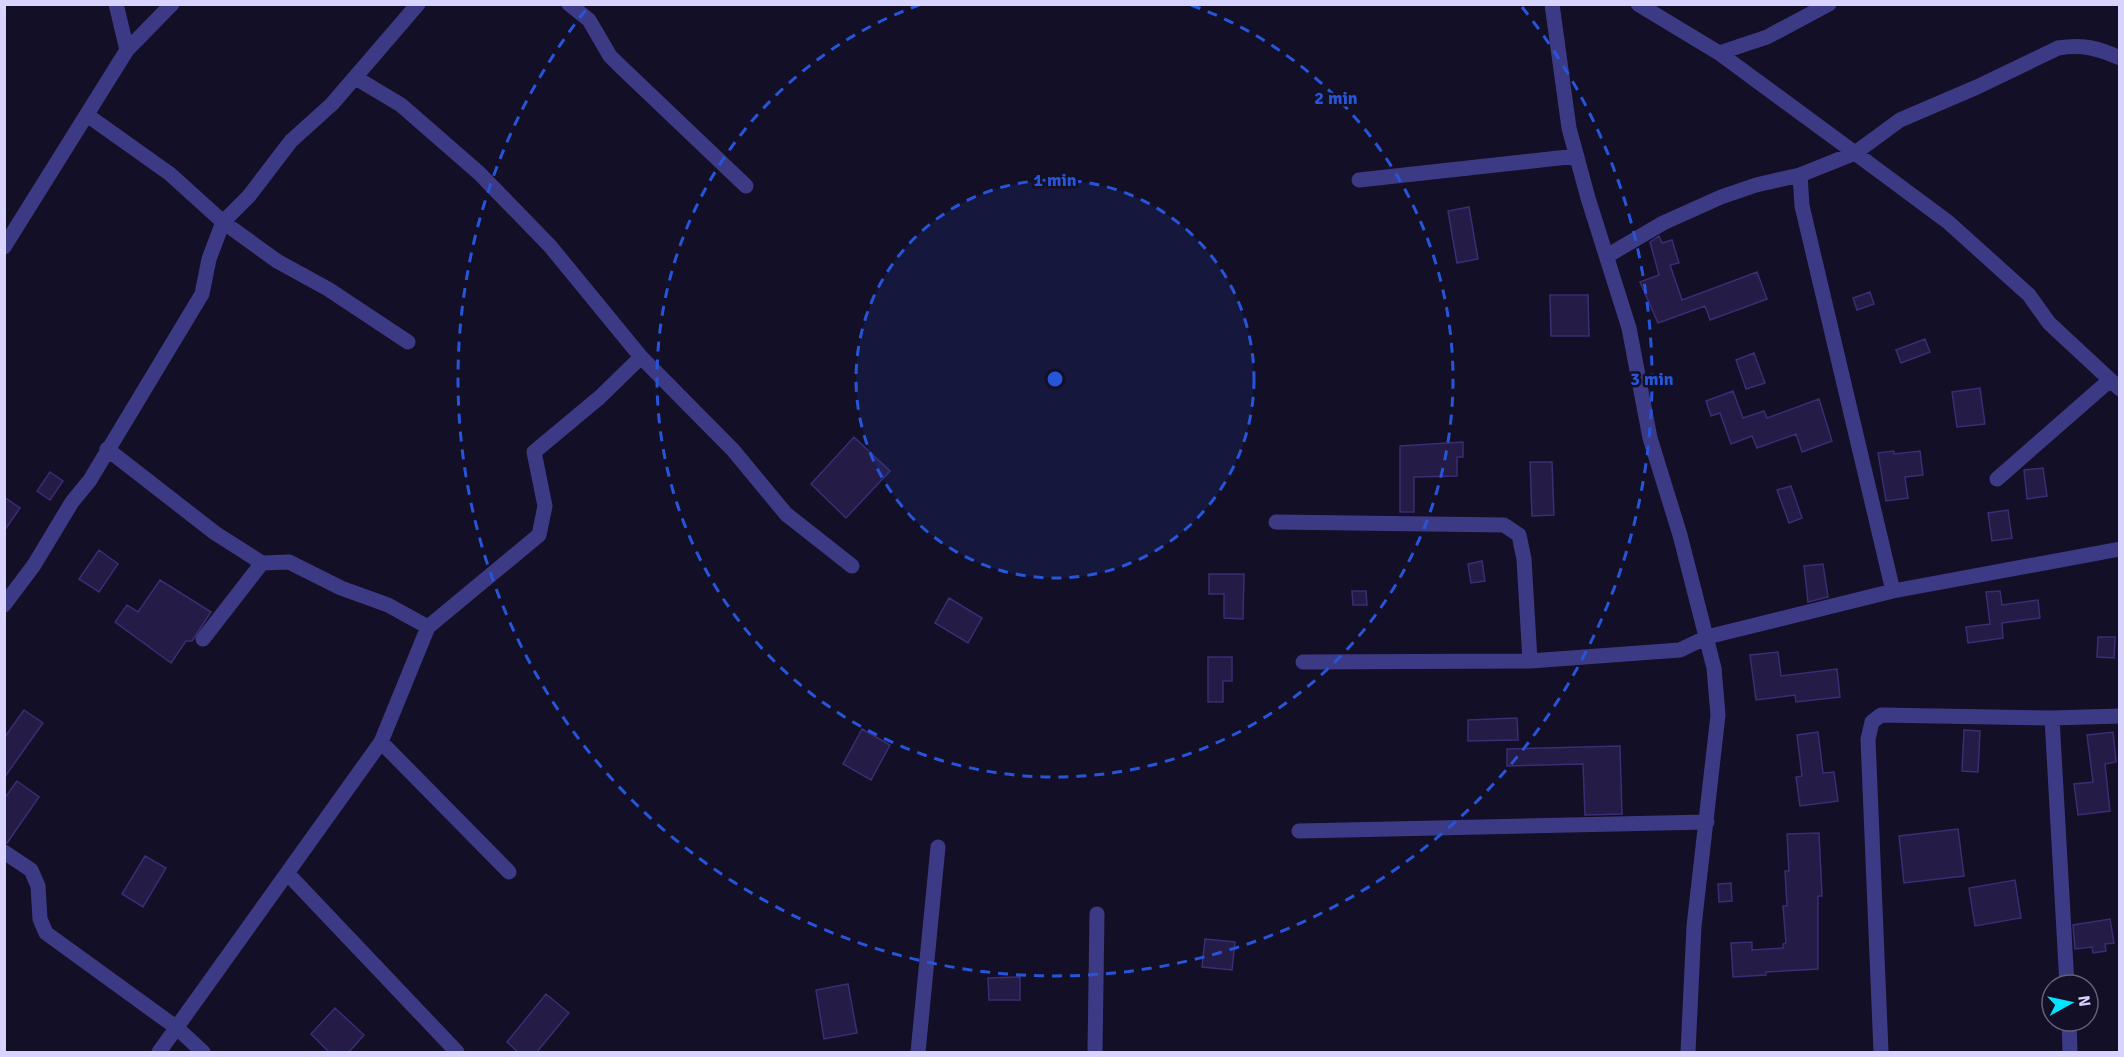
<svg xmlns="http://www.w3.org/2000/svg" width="2124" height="1057" viewBox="0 0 2124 1057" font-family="Signika,sans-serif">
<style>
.building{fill:#241b47;stroke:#3b2d73;stroke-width:1.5}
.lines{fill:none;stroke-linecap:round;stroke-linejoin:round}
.minor{stroke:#3d3a85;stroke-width:15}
.ring{fill:none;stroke:#2655da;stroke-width:3;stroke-dasharray:10 8}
.centre{fill:#2655da;stroke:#130f26;stroke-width:3}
.ring-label{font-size:18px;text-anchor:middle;font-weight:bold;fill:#2655da;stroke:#130f26;stroke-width:5;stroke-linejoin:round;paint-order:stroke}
</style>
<rect width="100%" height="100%" fill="#130f26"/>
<!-- building -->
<path class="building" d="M1469,207l9,52 -21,4 -9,-52z
M1659,236l3,7 10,-3 7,23 -9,2 12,35 75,-28 10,27 -57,21 -5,-14 -47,17 -18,-41 19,-7 -9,-33z
M1870,292l4,12 -17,6 -4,-12z
M1550,295h38l1,41h-38z
M1925,339l5,13 -29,11 -5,-13z
M1754,353l11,30 -19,6 -10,-29z
M1980,388l5,36 -28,3 -5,-35z
M1733,391l10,27 21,-7 3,7 52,-19 13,42 -30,11 -6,-18 -39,14 -5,-12 -21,8 -11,-31 -9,3 -5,-15z
M854,437l36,34 -44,47 -35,-34z
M1463,442v15h-6v19l-43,1v35h-14v-66z
M1894,451v3l26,-3 3,24 -18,2 3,21 -22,3 -8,-48z
M1530,462h22l2,53 -22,1z
M2043,468l4,28 -20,3 -3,-29z
M50,472l13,9 -13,19 -13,-9z
M1791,486l11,32 -13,5 -12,-33z
M4,497l16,11 -16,23z
M2008,510l4,28 -20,3 -4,-28z
M99,550l19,14 -19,28 -20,-13z
M1482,561l3,20 -14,2 -3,-19z
M1823,564l5,33 -20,5 -4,-36z
M1209,574h35l-1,45 -19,-1v-24h-15z
M160,580l51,32 -19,29h-6l-15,22 -56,-41 12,-17 11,7z
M1352,591h14l1,14h-14z
M2000,591l2,14 36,-5 2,18 -38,5 1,15 -35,5 -2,-16 24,-3 -4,-32z
M949,598l33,20 -14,25 -33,-20z
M2098,637h17l-1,21 -17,-1z
M1778,652l3,24 56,-7 3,28 -44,5 -1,-7 -39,5 -6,-45z
M1208,657h24v24h-9v21h-15z
M24,710l19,13 -39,55v-40z
M1517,718l1,22 -50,1v-21z
M862,729l28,16 -19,35 -28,-16z
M1964,730l16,1 -2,41 -16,-1z
M1818,732l5,41 11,-1 4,29 -38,5 -4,-29 6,-1 -5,-41z
M2113,732l3,30 -11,2 5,47 -32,4 -4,-31 19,-2 -6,-47z
M1620,746l2,68 -37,1 -2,-51 -76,2v-17z
M17,781l22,16 -32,46 -3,-1v-43z
M1958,829l6,47 -60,7 -5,-47z
M1819,833l3,63h-4v73l-52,3v3l-33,2 -2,-34 21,-1v8l31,-2v-4l3,-1 -3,-37h4l-2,-35h4l-2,-37z
M145,856l21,12 -23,39 -21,-13z
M2015,880l6,38 -46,8 -6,-38z
M1731,883l1,18 -13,1 -1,-18z
M2110,919l4,24 -9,1 1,7 -13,2 -1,-6 -17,2 -2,-24z
M1205,939l30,3 -3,28 -30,-3z
M1020,977v23h-31l-1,-22z
M848,984l9,49 -33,6 -8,-49z
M546,994l23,19 -33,40h-17l-12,-11z
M335,1008l29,27 -16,18h-18l-19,-19z"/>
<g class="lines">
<!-- minor -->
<path class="minor" d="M116,4l11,46
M569,4l20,16 21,36 8,8 128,122
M1552,4l17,124 19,70 41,130 21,110 30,97 34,133 4,47 -24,211 -6,126
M1638,4l81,49 48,-16 62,-33
M1719,53l136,100 45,-33 77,-33 81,-39c24,-4 40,0 62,10
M356,78l45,27 78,68 71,73 91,111 92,93 53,64 66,52
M87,115l83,59 53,48 54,39 51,28 80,53
M1800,175l2,31 91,385
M1359,180l218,-24
M4,247l123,-197 45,-46
M1607,256l56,-33 58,-26 35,-12 44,-10 55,-22 93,69 81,73 20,28 71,66
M107,449l108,84 47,30 27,-1 52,26 47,17 40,22 -47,115 -222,310
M1997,479l113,-99
M1276,522l228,3 15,10 5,24 6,102
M4,605l30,-40 38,-63 18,-22 112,-186 7,-35 14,-37 26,-26 42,-55 41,-37 86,-100
M428,627l111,-92 6,-29 -11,-54 66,-55 41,-40
M203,639l59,-76
M1303,662l227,-1 150,-11 27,-13 186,-46 227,-42
M2052,718l15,267
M381,742l128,130
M1299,831l408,-9
M4,852l27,18 7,16 2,33 6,14 131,95 26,24
M288,874l169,178
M2069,1021l1,31
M918,1052l20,-205
M1095,1052l2,-138
M1881,1052l-13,-313 4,-17 9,-7 171,3 68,-2"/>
</g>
<!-- distance rings -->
<circle cx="1055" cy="379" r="199" fill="#2655da" fill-opacity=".12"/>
<g class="ring">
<circle cx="1055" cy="379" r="199"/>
<path d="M1191 5A398 398 0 1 1 919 5"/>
<path d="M1522 7A597 597 0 1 1 588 7"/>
</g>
<circle cx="1055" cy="379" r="9" class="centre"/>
<g class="ring-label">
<text x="1336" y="104">2 min</text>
<text x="1055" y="186">1 min</text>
<text x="1652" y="385">3 min</text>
</g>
<!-- border -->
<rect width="2124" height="1057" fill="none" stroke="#d9d4ff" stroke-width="12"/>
<!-- north arrow -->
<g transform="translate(2070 1003) rotate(82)"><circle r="28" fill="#130f26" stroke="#625e7d" stroke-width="1.5"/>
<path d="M0-4.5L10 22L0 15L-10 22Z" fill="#00e5ff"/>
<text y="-9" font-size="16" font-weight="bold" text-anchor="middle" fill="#d9d4ff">N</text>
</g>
</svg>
